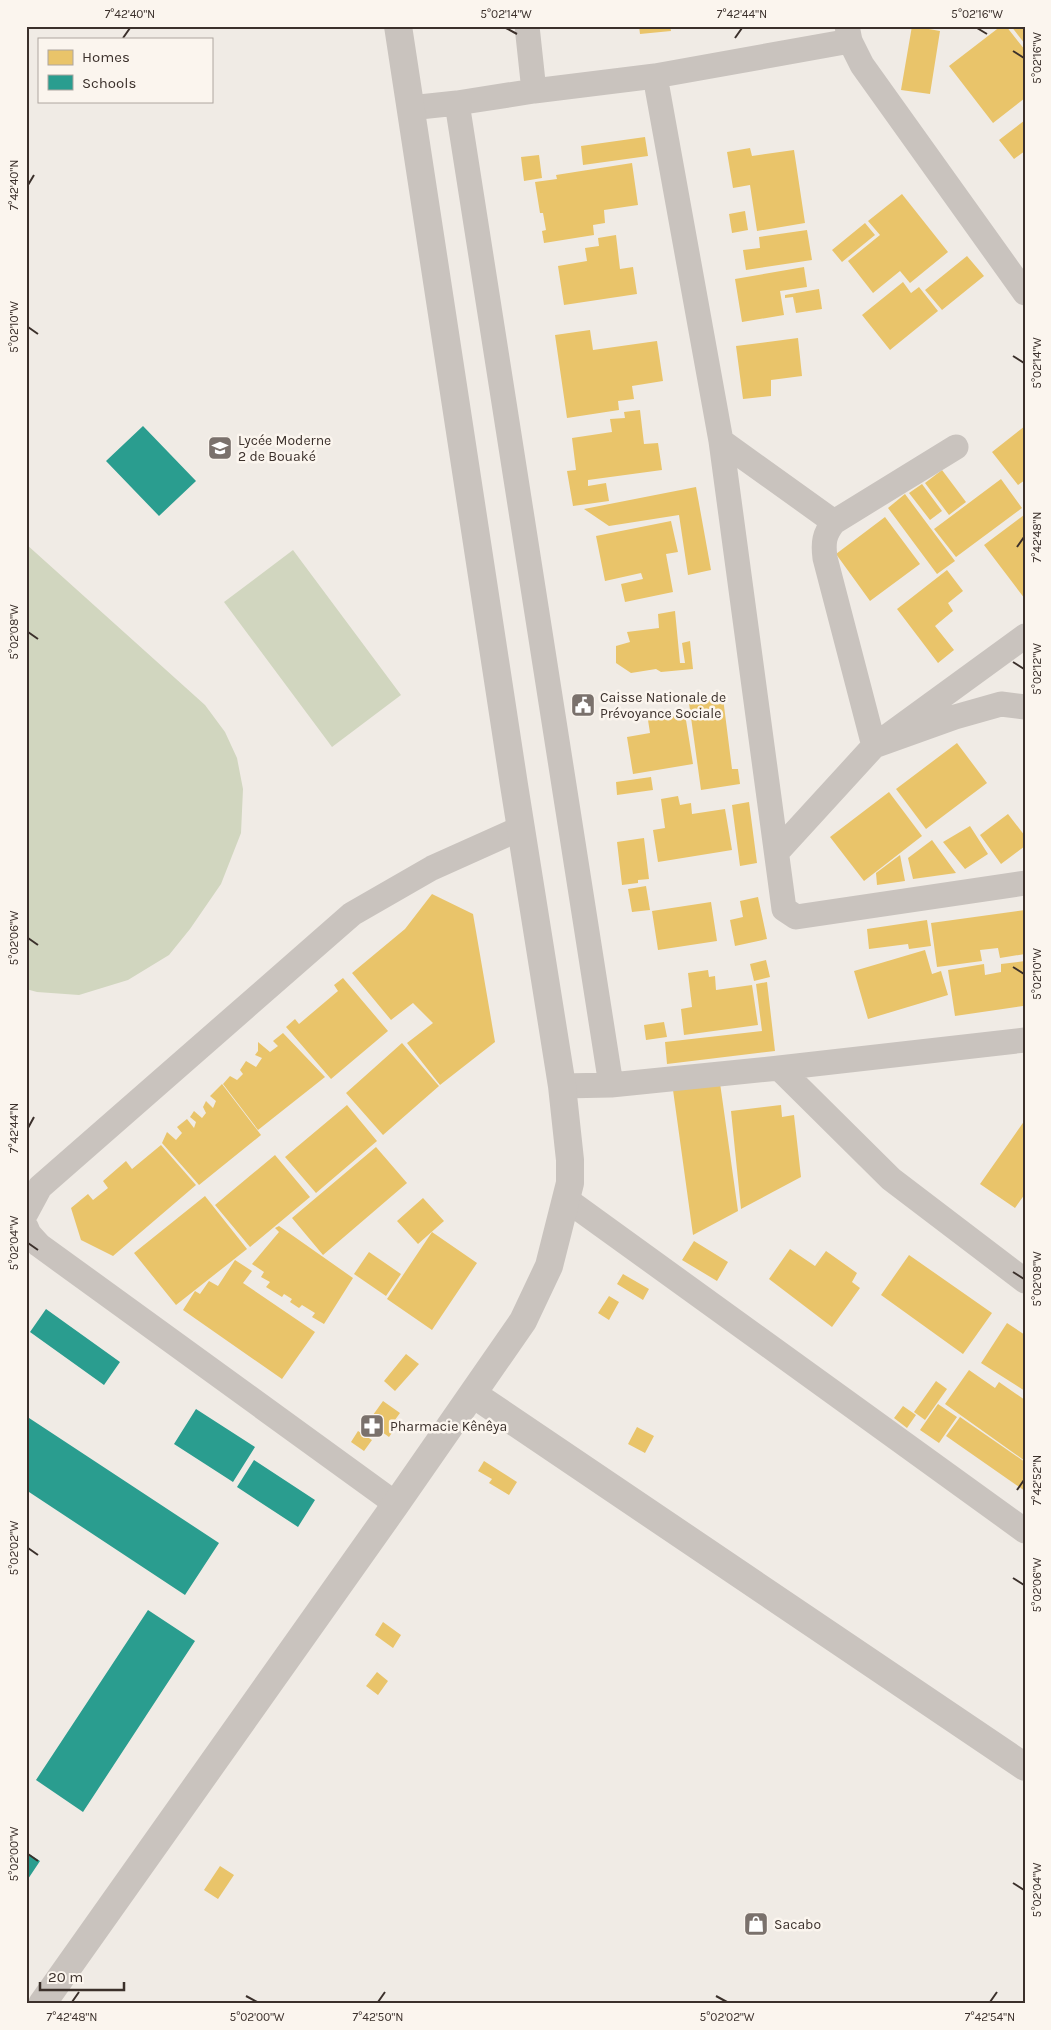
<svg xmlns="http://www.w3.org/2000/svg" width="1051" height="2030" viewBox="0 0 1051 2030" font-family="Karla,sans-serif">
<style>
.green{fill:#d1d6bf}
.homes{fill:#e9c46a}
.schools{fill:#2a9d8f}
.lines{fill:none;stroke-linecap:round;stroke-linejoin:round}
.minor{stroke:#c9c3be;stroke-width:25}
.tertiary{stroke:#c9c3be;stroke-width:28}
.ticks{fill:none;stroke:#3b302b;stroke-width:2}
.labels{text-anchor:middle;dominant-baseline:central;stroke-width:5;stroke-linejoin:round;paint-order:stroke}
.poi-label{font-size:14px;fill:#3b302b;stroke:#fbf5ee;text-anchor:start}
.neatline{fill:none;stroke:#3b302b;stroke-width:2}
.ticks-label{font-size:12px;text-anchor:middle;fill:#3b302b}
</style>
<rect width="100%" height="100%" fill="#f0ebe5"/>
<!-- green -->
<path class="green" d="M26,544l179,161 20,27 12,26 6,31 -2,44 -20,51 -31,45 -21,26 -41,25 -49,15 -42,-3 -11,-3z
M293,550l108,145 -69,52 -108,-145z"/>
<!-- homes -->
<path class="homes" d="M639,26h31l1,5 -31,3z
M912,26l28,5 -10,63 -29,-4z
M1001,26h5l19,24v48l-32,25 -44,-57z
M1011,26h14v18z
M1025,120v31l-11,8 -15,-19z
M645,137l3,19 -65,9 -2,-19z
M750,148l2,8 42,-6 11,73 -48,8 -7,-46 -17,3 -6,-36z
M539,155l3,23 -18,3 -3,-24z
M632,163l6,42 -34,5 1,13 -12,2 1,10 -50,8 -2,-12 4,-1 -3,-17h-3l-5,-31 22,-3 -1,-4z
M902,194l46,58 -38,31 -10,-12 -27,22 -25,-32 32,-26 -12,-14z
M745,211l3,19 -16,3 -3,-19z
M865,223l10,12 -33,27 -10,-12z
M807,230l5,30 -66,10 -3,-20 17,-2 -1,-11z
M616,235l4,34 13,-2 4,27 -73,11 -6,-39 29,-5 -2,-13 14,-2 -1,-8z
M967,256l17,20 -42,34 -17,-20z
M804,267l3,20 -27,4 4,24 -42,7 -7,-43z
M903,282l8,11 8,-6 19,24 -48,39 -28,-35z
M819,289l3,20 -26,4 -3,-16 -8,1v-3z
M590,330l3,20 64,-9 6,40 -31,5 2,13 -16,2 1,9 -52,8 -12,-83z
M798,338l4,38 -31,4v16l-28,3 -7,-53z
M640,410l4,34 14,-1 4,27 -74,10v6l18,-3 3,18 -36,5 -6,-35 9,-1 -4,-32 40,-6 -2,-13 15,-1 -1,-6z
M1025,426v54l-7,5 -26,-33z
M942,470l24,32 -17,13 -24,-32z
M1001,479l21,29 -66,49 -22,-28z
M922,484l20,27 -12,9 -21,-27z
M696,487l15,83 -23,5 -9,-60 -70,11 -25,-17z
M905,494l50,67 -18,13 -49,-66z
M1024,515l1,2v82l-41,-54z
M885,517l35,47 -50,37 -34,-47z
M671,521l7,31 -12,2 7,38 -48,10 -4,-18 22,-5 -2,-6 -36,8 -9,-45z
M947,570l16,21 -15,12 5,8 -18,15 19,24 -16,13 -41,-54z
M675,611l5,52h5l-3,-20 8,-2 3,28 -32,3 -5,-3 -25,4 -15,-10v-17l14,-4 -3,-10 32,-4 -1,-14z
M723,698l9,71h6l2,15 -39,6 -12,-87z
M685,714l8,50 -60,10 -6,-37 23,-4 -2,-13z
M957,743l30,40 -61,46 -30,-40z
M651,777l2,13 -36,5 -1,-13z
M889,792l33,44 -58,45 -34,-44z
M678,796l2,9 11,-2 1,11 33,-5 7,41 -74,12 -5,-32 12,-2 -4,-29z
M749,802l8,61 -17,3 -8,-61z
M1008,814l17,22v10l-24,18 -21,-29z
M970,826l18,28 -23,15 -22,-27z
M644,838l5,41 -11,1v3l-16,2 -5,-43z
M932,840l24,33 -43,6 -5,-21z
M900,855l5,26 -28,4 -1,-12z
M646,886l4,24 -18,2 -4,-23z
M432,894l41,20 22,128 -55,43 -33,-42 26,-20 -20,-20 -22,17 -39,-47 53,-44z
M758,897l9,42 -32,7 -5,-26 13,-3 -3,-16z
M711,902l6,39 -59,9 -6,-39z
M1025,910v44l-25,4 -2,-10 -18,2 2,11 -45,6 -6,-44z
M927,920l4,26 -22,3 -1,-5 -39,5 -2,-20z
M925,950l7,24 9,-3 7,24 -80,24 -14,-48z
M766,960l4,17 -16,4 -4,-17z
M1025,961l-2,45 -68,10 -7,-46 36,-6 1,11 16,-3v-8z
M708,970l1,7 6,-1 1,14 36,-5 6,40 -74,10 -3,-26 11,-2 -4,-34z
M343,978l45,53 -57,48 -45,-52 9,-8 4,5 39,-33 -4,-6z
M767,982l8,69 -108,13 -2,-22 97,-11 -6,-47z
M664,1022l3,15 -21,3 -2,-15z
M283,1033l42,44 -67,53 -35,-46 7,-8 7,4 6,-6 -3,-4 6,-9 10,6 6,-9 -7,-3 3,-4v-9l12,10 8,-6 -5,-5z
M402,1043l37,43 -56,49 -37,-42z
M720,1083l18,128 -45,24 -20,-145z
M222,1084l39,51 -62,50 -37,-42 5,-11 9,8 6,-7 -5,-6 10,-8 7,9 2,-6 -6,-5 4,-6 8,7 4,-5 -3,-6 3,-6 7,7 3,-7 -6,-5z
M347,1105l30,36 -61,52 -31,-36z
M781,1105l1,12 12,-2 7,62 -60,32 -10,-98z
M1025,1120v74l-10,14 -35,-24z
M161,1145l35,40 -83,71 -32,-16 -10,-32 17,-14 5,6 15,-12 -5,-7 23,-20 6,8z
M376,1147l31,36 -84,72 -31,-37z
M275,1155l35,42 -60,50 -35,-42z
M205,1196l42,53 -71,56 -42,-52z
M423,1198l21,23 -26,23 -21,-23z
M279,1226l74,52 -29,46 -12,-7 3,-4 -13,-8 -3,3 -9,-6 2,-3 -8,-5 -2,3 -16,-10 4,-5 -9,-5 3,-5 -12,-8 27,-32 -4,-4z
M432,1232l45,31 -45,67 -45,-31z
M694,1241l34,21 -11,19 -35,-21z
M790,1249l25,17 11,-15 31,22 -5,9 8,6 -28,39 -63,-48z
M369,1252l32,22 -15,22 -32,-22z
M909,1255l83,58 -29,41 -82,-59z
M235,1260l17,11 -9,12 72,49 -33,47 -99,-69 12,-19 5,3 9,-13 9,5z
M623,1274l26,15 -6,11 -26,-16z
M609,1296l10,6 -10,18 -11,-7z
M1007,1323l18,12v56l-44,-28z
M406,1354l13,10 -24,27 -11,-10z
M969,1370l26,18 4,-6 26,18v61l-80,-57z
M936,1381l11,8 -22,31 -11,-8z
M383,1401l17,12 -8,11 4,3 -7,10 -21,-15z
M938,1404l19,13 -18,26 -19,-13z
M903,1406l13,9 -9,13 -13,-10z
M960,1417l65,45v29l-79,-55z
M637,1427l17,9 -9,17 -17,-9z
M358,1431l14,9 -8,11 -13,-9z
M484,1461l33,21 -8,13 -20,-12 3,-4 -14,-8z
M383,1622l18,13 -8,13 -18,-13z
M377,1672l11,9 -10,14 -12,-9z
M220,1866l14,9 -16,24 -14,-9z"/>
<!-- schools -->
<path class="schools" d="M143,426l53,55 -37,35 -53,-55z
M46,1309l74,53 -16,23 -74,-53z
M196,1409l59,38 -22,35 -59,-38z
M26,1416l193,127 -34,52 -159,-105z
M254,1460l61,40 -17,27 -61,-40z
M148,1610l47,31 -112,171 -47,-32z
M26,1852l14,9 -14,21z"/>
<g class="lines">
<!-- minor -->
<path class="minor" d="M527,26l7,65
M847,26l3,15 12,24 163,228
M655,76l66,365 63,468 12,8 229,-34
M457,103l154,982
M410,108l47,-5 77,-12 121,-15 195,-35
M721,441l113,81c-10,12 -11,21 -9,36l49,188 81,-29 46,-13 24,3
M834,522l122,-75
M777,852l97,-106 151,-110
M779,1068l112,111 134,102
M562,1086l49,-1 168,-17 246,-28
M567,1200l458,331
M26,1213l14,-26 312,-273 80,-46 89,-40
M26,1227l3,7 10,11 357,259"/>
<!-- tertiary -->
<path class="tertiary" d="M473,1394l552,373
M42,2004l354,-500 127,-183 26,-55 21,-83v-23l-8,-74 -48,-301 -116,-759"/>
</g>
<!-- ticks -->
<path class="ticks" d="M506,28l11,6M977,28l10,6M123,38l7,-10M735,38l7,-10M1013,51l11,7M28,185l6,-10M28,327l10,7M1013,356l11,7M1017,547l7,-10M28,632l10,7M1013,662l11,7M28,938l10,7M1013,967l11,7M28,1128l6,-11M28,1243l10,7M1013,1272l11,7M1017,1490l7,-10M28,1548l10,7M1013,1578l11,7M28,1854l10,7M1013,1883l11,7M246,1996l11,6M716,1996l11,6M72,2002l7,-10M378,2002l7,-10M990,2002l7,-10"/>
<!-- icons -->
<defs>
<symbol id="school-square" viewBox="-11 -11 22 22"><rect x="-9" y="-9" width="18" height="18" rx="4" fill="#7a716c" stroke="#fbf5ee"/><path d="M0-5L7-2L0 1L-7-2ZM-4 1L0 2.5L4 1V4Q0 6-4 4Z" fill="#fff"/></symbol>
<symbol id="civic-square" viewBox="-11 -11 22 22"><rect x="-9" y="-9" width="18" height="18" rx="4" fill="#7a716c" stroke="#fbf5ee"/><path d="M-.6-6.5H3V-4.5H.6V-3L4-1V1h2V6H-6V1h2V-1L-.6-3ZM-1.2 2.5V6h2.4V2.5Z" fill="#fff"/></symbol>
<symbol id="pharmacy-square" viewBox="-11 -11 22 22"><rect x="-9" y="-9" width="18" height="18" rx="4" fill="#7a716c" stroke="#fbf5ee"/><path d="M-2-6h4v4h4v4h-4v4h-4v-4h-4v-4h4Z" fill="#fff"/></symbol>
<symbol id="shop-square" viewBox="-11 -11 22 22"><rect x="-9" y="-9" width="18" height="18" rx="4" fill="#7a716c" stroke="#fbf5ee"/><path d="M-5-2.5h2.3a2.7 3.5 0 0 1 5.4 0H5L5.5 6h-11ZM-1.5-2.5h3a1.5 2.3 0 0 0-3 0Z" fill="#fff"/></symbol>
</defs>
<g fill-rule="evenodd">
<use href="#school-square" x="206" y="434" width="28" height="28"/>
<use href="#civic-square" x="569" y="691" width="28" height="28"/>
<use href="#pharmacy-square" x="358" y="1412" width="28" height="28"/>
<use href="#shop-square" x="742" y="1910" width="28" height="28"/>
</g>
<g class="labels">
<!-- poi labels -->
<g class="poi-label">
<text x="238" y="440">Lycée Moderne<tspan x="238" dy="16">2 de Bouaké</tspan></text>
<text x="600" y="697">Caisse Nationale de<tspan x="600" dy="16">Prévoyance Sociale</tspan></text>
<text x="390" y="1426">Pharmacie Kênêya</text>
<text x="774" y="1924">Sacabo</text>
</g>
</g>
<!-- border -->
<rect width="1051" height="2030" fill="none" stroke="#fbf5ee" stroke-width="55"/>
<!-- legend -->
<rect x="38" y="38" width="175" height="65" fill="#fbf5ee" stroke="#aea6a0"/>
<rect x="48" y="50" width="25" height="15" fill="#e9c46a" stroke="#aea6a0"/>
<text x="82" y="62" font-size="15" fill="#3b302b">Homes</text>
<rect x="48" y="75" width="25" height="15" fill="#2a9d8f" stroke="#aea6a0"/>
<text x="82" y="88" font-size="15" fill="#3b302b">Schools</text>
<!-- scale -->
<path d="M40 1982v8h84v-8" fill="none" stroke="#3b302b" stroke-width="2.5"/>
<text x="48" y="1982" font-size="15" fill="#3b302b" stroke="#fbf5ee" stroke-width="4" paint-order="stroke">20 m</text>
<rect x="28" y="28" width="996" height="1974" class="neatline"/>
<g class="ticks-label">
<text x="130" y="18">7°42'40"N</text>
<text x="506" y="18">5°02'14"W</text>
<text x="742" y="18">7°42'44"N</text>
<text x="977" y="18">5°02'16"W</text>
<text transform="translate(1037 58) rotate(-90)" y="4">5°02'16"W</text>
<text transform="translate(14 185) rotate(-90)" y="4">7°42'40"N</text>
<text transform="translate(14 327) rotate(-90)" y="4">5°02'10"W</text>
<text transform="translate(1037 363) rotate(-90)" y="4">5°02'14"W</text>
<text transform="translate(1037 537) rotate(-90)" y="4">7°42'48"N</text>
<text transform="translate(14 632) rotate(-90)" y="4">5°02'08"W</text>
<text transform="translate(1037 669) rotate(-90)" y="4">5°02'12"W</text>
<text transform="translate(14 938) rotate(-90)" y="4">5°02'06"W</text>
<text transform="translate(1037 974) rotate(-90)" y="4">5°02'10"W</text>
<text transform="translate(14 1128) rotate(-90)" y="4">7°42'44"N</text>
<text transform="translate(14 1243) rotate(-90)" y="4">5°02'04"W</text>
<text transform="translate(1037 1279) rotate(-90)" y="4">5°02'08"W</text>
<text transform="translate(1037 1480) rotate(-90)" y="4">7°42'52"N</text>
<text transform="translate(14 1548) rotate(-90)" y="4">5°02'02"W</text>
<text transform="translate(1037 1585) rotate(-90)" y="4">5°02'06"W</text>
<text transform="translate(14 1854) rotate(-90)" y="4">5°02'00"W</text>
<text transform="translate(1037 1890) rotate(-90)" y="4">5°02'04"W</text>
<text x="72" y="2021">7°42'48"N</text>
<text x="257" y="2021">5°02'00"W</text>
<text x="378" y="2021">7°42'50"N</text>
<text x="727" y="2021">5°02'02"W</text>
<text x="990" y="2021">7°42'54"N</text>
</g>
</svg>
